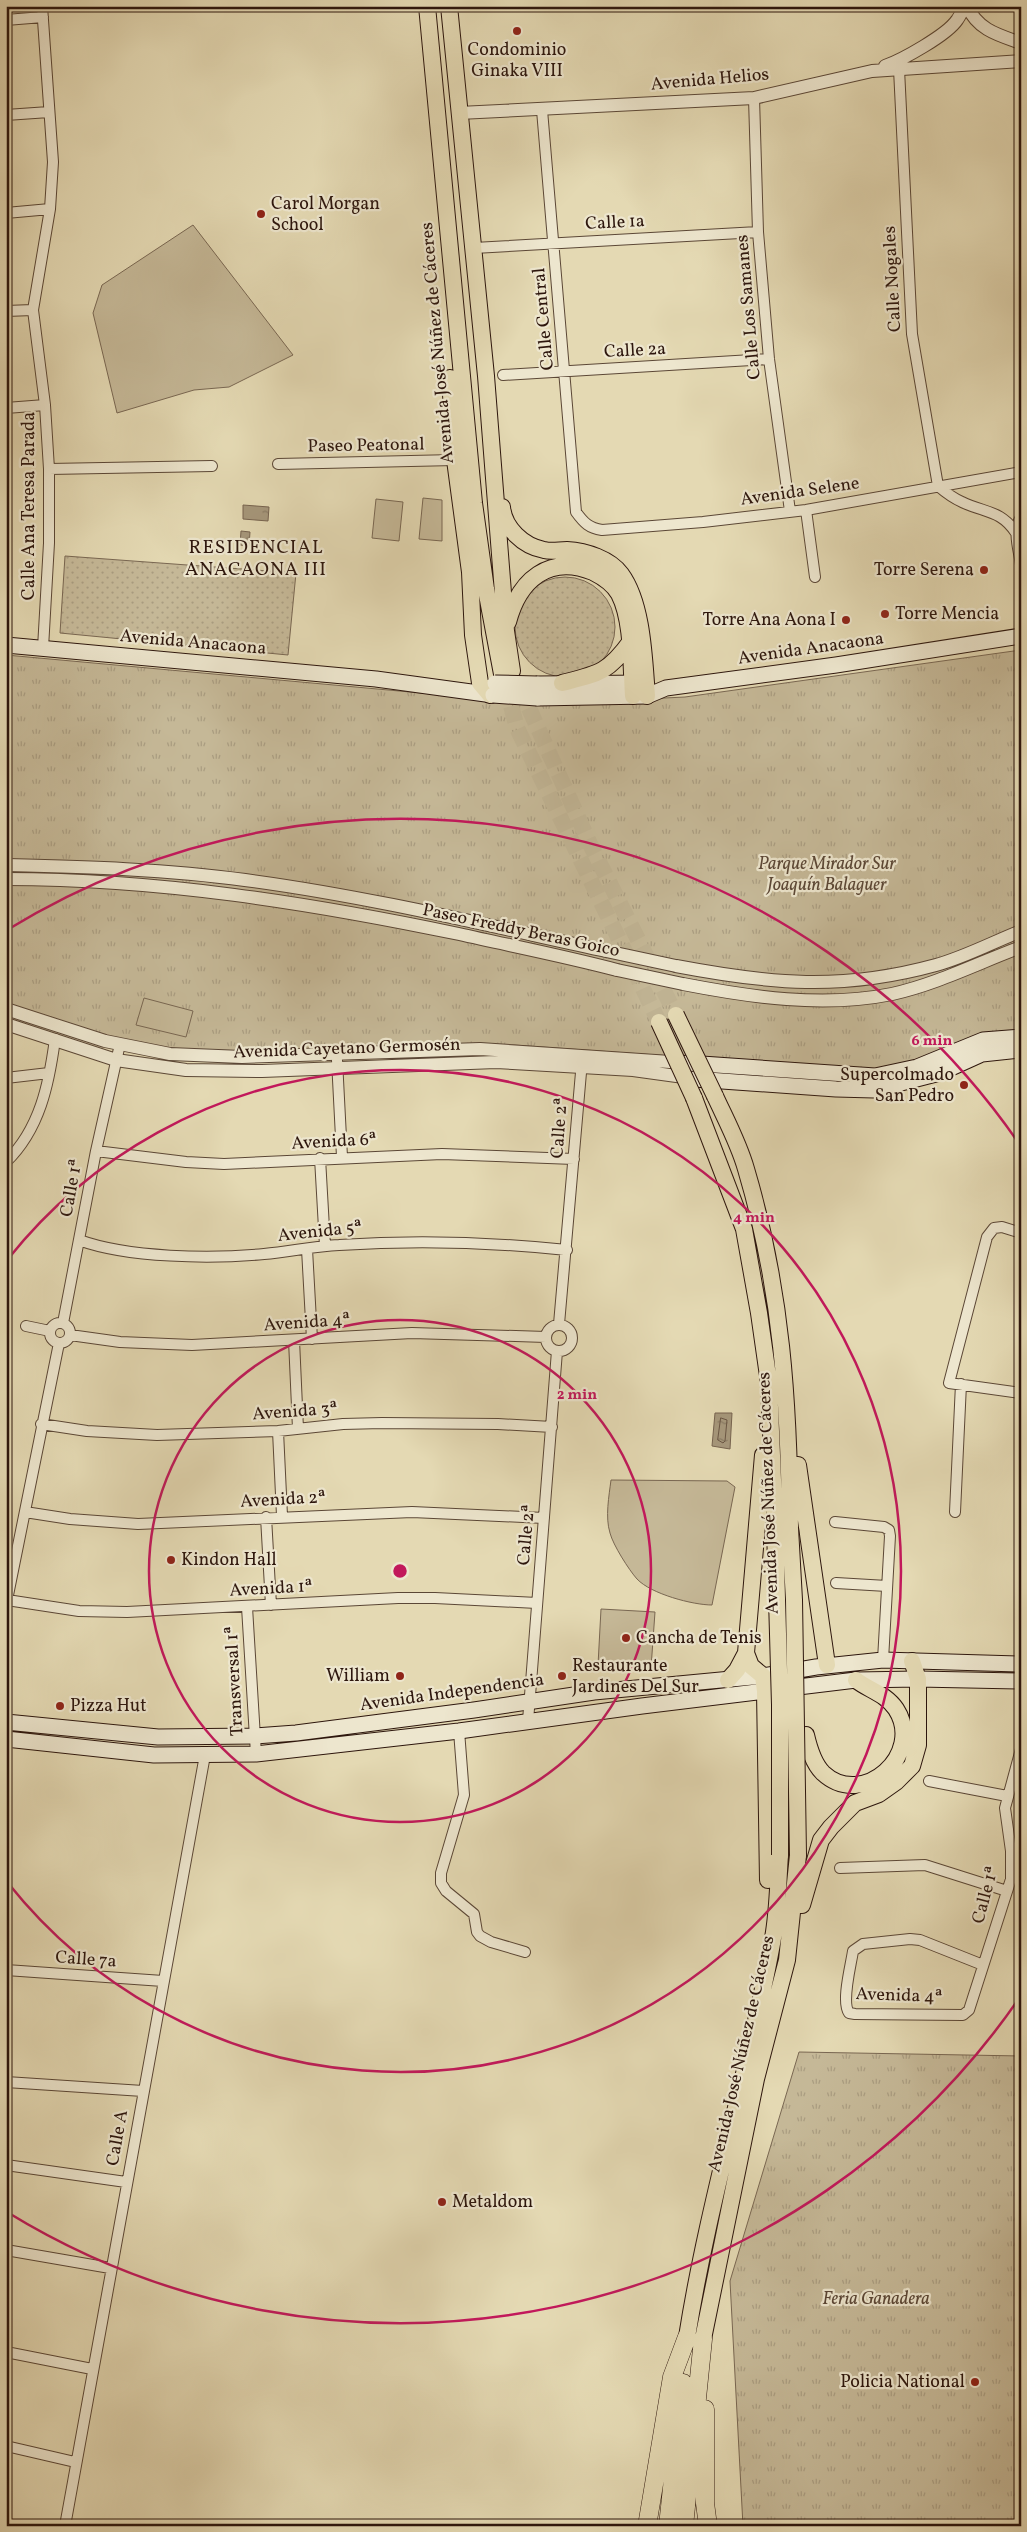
<svg xmlns="http://www.w3.org/2000/svg" width="1027" height="2532" viewBox="0 0 1027 2532" font-family="Vollkorn,serif">
<style>
.grass{fill:url(#grass-dots);stroke:#796752}
.park{fill:url(#park-tufts);stroke:#796752}
.garden{fill:#c5b897;stroke:#796752}
.water{fill:url(#water-ripples);stroke:#76634f}
.lines{fill:none;stroke-linecap:round;stroke-linejoin:round}
.shore{stroke:#6a5644;stroke-width:1}
.primary-tunnel{stroke:#bfb292;stroke-width:16;stroke-dasharray:16 8;stroke-linecap:butt}
.minor-casing{stroke:#5b4736;stroke-width:12}
.tertiary-casing{stroke:#5b4736;stroke-width:14}
.secondary-casing{stroke:#2d160d;stroke-width:17}
.primary-casing{stroke:#2d160d;stroke-width:18}
.trunk-casing{stroke:#2d160d;stroke-width:19}
.minor{stroke:#ede6ce;stroke-width:10}
.tertiary{stroke:#ede6ce;stroke-width:12}
.secondary{stroke:#ede6ce;stroke-width:15}
.primary{stroke:#e4d9b3;stroke-width:16}
.trunk{stroke:#e4d9b3;stroke-width:18}
.tertiary-bridge-casing{stroke:#5b4736;stroke-width:14;stroke-linecap:butt}
.secondary-bridge-casing{stroke:#2d160d;stroke-width:17;stroke-linecap:butt}
.primary-bridge-casing{stroke:#2d160d;stroke-width:18;stroke-linecap:butt}
.tertiary-bridge{stroke:#ede6ce;stroke-width:12}
.secondary-bridge{stroke:#ede6ce;stroke-width:15}
.primary-bridge{stroke:#e4d9b3;stroke-width:16}
.ring{fill:none;stroke:#c2185b;stroke-width:2.5}
.poi-dot{fill:#8f2418;stroke:#ede6ce;stroke-width:2}
.labels{text-anchor:middle;dominant-baseline:central;stroke-width:4.5;stroke-linejoin:round;paint-order:stroke}
.poi-label{font-size:18px;fill:#2d160d;stroke:#ede6ce;text-anchor:start}
.street-label{font-size:18px;fill:#2d160d;stroke:#ede6ce}
.park-label{font-size:18px;font-style:italic;fill:#5b4736;stroke:#ede6ce}
.neighbourhood-label{font-size:19px;letter-spacing:1px;fill:#2d160d;stroke:#ede6ce}
.centre{fill:#c2185b;stroke:#ede6ce;stroke-width:2.5}
.ring-label{font-size:15px;text-anchor:middle;font-weight:bold;fill:#c2185b;stroke:#ede6ce;stroke-width:4.5;stroke-linejoin:round;paint-order:stroke}
</style>
<defs>
<pattern id="grass-dots" width="8" height="8" patternUnits="userSpaceOnUse" patternTransform="scale(1.25)"><rect width="8" height="8" fill="#c5b897"/><path d="M2 2h.1M6 6h.1" fill="none" stroke="#aa9d81" stroke-width="1.8" stroke-linecap="round"/></pattern>
<pattern id="park-tufts" width="24" height="20" patternUnits="userSpaceOnUse" patternTransform="scale(1.25)"><rect width="24" height="20" fill="#c5b897"/><path d="M3 7l-1-3M5 7V3M7 7l1-3M15 17l-1-3M17 17v-4M19 17l1-3" fill="none" stroke="#aa9d81"/></pattern>
<pattern id="water-ripples" width="26" height="14" patternUnits="userSpaceOnUse" patternTransform="scale(1.25)"><rect width="26" height="14" fill="#a6977b"/><path d="M2 4q2-2 4 0t4 0M15 11q2-2 4 0t4 0" fill="none" stroke="#887a63"/></pattern>
</defs>
<rect width="100%" height="100%" fill="#e4d9b3"/>
<filter id="stains"><feTurbulence type="fractalNoise" baseFrequency=".004" numOctaves="4"/><feColorMatrix values="0 0 0 0 .2 0 0 0 0 .09 0 0 0 0 .02 0 0 0 .5 -.17"/></filter>
<radialGradient id="worn" r=".72"><stop offset=".6" stop-color="#630" stop-opacity="0"/><stop offset="1" stop-color="#630" stop-opacity=".3"/></radialGradient>
<!-- grass -->
<path class="grass" d="M65,556l231,17 -8,82 -228,-22z
M515 627a50 50 0 1 1 100 0a50 50 0 1 1-100 0Z"/>
<!-- park -->
<path class="park" d="M1021,650v381l-106,31 -46,8 -355,-25 -257,9 -110,-6 -141,-41v-352l535,49 144,-7z
M799,2052l222,4v470h-278l-13,-245z"/>
<!-- garden -->
<path class="garden" d="M193,225l100,130 -64,32 -35,3 -77,23 -24,-100 9,-28z
M423,498l19,2v41l-23,-2z
M376,499l27,3 -4,39 -27,-3z
M144,998l49,13 -7,26 -50,-12z
M611,1480l116,1 8,6 -23,118c-19,0 -61,-11 -75,-26 -8,-9 -24,-34 -27,-46 -5,-16 -1,-37 1,-53z
M601,1609l54,3 -4,56 -53,-3z"/>
<!-- water -->
<path class="water" d="M243,505l26,2 -1,14 -25,-2z
M241,531l9,1 -1,14 -9,-1z
M715,1413h17l-2,36 -18,-3z"/>
<g class="lines">
<!-- shore -->
<path class="shore" d="M721,1418l6,2 -2,21 -2,2 -5,-3z"/>
<!-- primary-tunnel -->
<path class="primary-tunnel" d="M505,683l12,45 142,294
M519,686l71,158 86,171"/>
<defs>
<path id="minor" d="M42,6l11,156 -3,47 -17,101 12,95 4,64v74l-6,105
M6,20l37,-3
M899,69l13,265 26,152
M754,98l4,134 11,127 21,152
M542,110l34,402c8,11 13,16 26,18l101,-8 103,-12 215,-38
M6,115l43,-3
M6,213l44,-4
M474,248l284,-16
M6,311l27,-1
M503,375l266,-16
M6,408l39,-3
M278,464l177,-4
M49,469l163,-3
M938,486c7,6 15,12 24,16 23,11 39,8 54,31
M806,510l9,67
M1021,517c-9,14 -2,33 0,48
M337,1060l5,97
M6,1078l43,-5
M96,1151l90,11 38,2 218,-10 132,5
M320,1158l5,88
M6,1162c34,-33 43,-78 49,-123
M1021,1233l-19,-6 -8,1 -7,9 -38,146 72,10
M79,1240c49,18 132,19 185,14 25,-2 50,-8 75,-9 76,-5 152,-3 228,5
M307,1249l5,90
M50 1333a10 10 0 1 1 20 0a10 10 0 1 1-20 0Z
M63,1323l33,-172 24,-107
M559,1324l23,-263
M546 1338a13 13 0 1 1 26 0a13 13 0 1 1-26 0Z
M26,1326l24,5
M70,1335l50,7 72,3 220,-12 134,4
M294,1340l4,89
M41,1424l46,7 70,4 121,-4 65,-7 39,-1 116,1 54,3
M278,1431l4,85
M25,1512l45,7 68,5 274,-12 132,6
M955,1512l6,-128
M266,1517l5,88
M835,1522l49,5 5,3 1,6 -7,124
M836,1583l51,3
M7,1600l72,11 48,1 271,-14h37l102,5
M6,1605l53,-262
M247,1607l9,147
M528,1721l29,-370
M459,1731l5,64 -23,78v10l5,8 28,23 3,18 3,4 11,6 34,10
M929,1781l78,15
M840,1868l85,-3 82,26
M983,1965l-63,-25 -10,-1 -47,5 -10,7c-2,14 -12,51 -4,62l6,1 108,1 6,-5 42,-131v-28l-6,-43 16,-59
M6,1970l157,11
M6,2082l137,9
M6,2165l120,17
M6,2250l104,18
M6,2352l86,17
M6,2446l69,16
M65,2526l140,-771"/>
<path id="tertiary" d="M967,6c11,24 31,29 54,37
M885,66c17,-6 62,-31 72,-46 3,-4 5,-9 8,-14
M459,113l295,-15 118,-27 149,-10
M6,865c79,2 160,4 239,15 121,16 241,45 361,71
M6,879c153,0 304,24 453,55 53,12 105,22 158,36
M676,966c95,18 165,25 260,-1 29,-8 57,-23 85,-34
M683,984c67,13 140,24 209,10 45,-10 86,-31 129,-47
M6,1009l99,32 65,13 72,3 238,-8 205,14
M6,1024l110,36 70,10 76,1 234,-9 137,8 58,8"/>
<path id="secondary" d="M6,645l370,34 117,16
M537,684l108,-1
M537,698l110,-2 19,-8 170,-23 185,-29
M687,1063l188,13 42,-9 66,-27 38,-3
M694,1079l142,10 38,1 66,-17 42,-19 39,-4
M6,1722l152,15 97,-1 41,-3 178,-23 120,-18 169,-16 53,-9 67,-7 138,4
M6,1739l148,16 102,-1 203,-23 183,-25 214,-26 62,-1 103,2"/>
<path id="primary" d="M427,6l47,497 12,86 16,85
M449,6l37,370 20,255 6,40
M450,378l5,82 15,112 3,63 7,48 10,12
M502,507c2,21 21,39 42,43 8,2 15,0 23,0 19,1 43,9 54,24 22,30 23,86 26,122
M508,622c11,-42 41,-68 85,-50 10,5 20,11 26,22 14,27 12,72 14,102
M562,683c36,-9 46,-10 69,-42
M715,1096c11,24 24,48 31,73 36,121 43,234 44,359
M694,1098l50,131 15,84 10,70 6,145
M798,1465l29,200
M746,1653l5,13 12,10 2,15 3,189
M728,1680l9,-10 9,-17 17,-198
M806,1735c3,13 7,28 17,38 40,37 102,-19 73,-64 -10,-15 -27,-19 -40,-29
M802,1905l19,-65 10,-13 24,-24 24,-9 17,-12 16,-16 6,-21v-66l-6,-18
M687,2337c21,-134 62,-265 86,-399 5,-27 5,-56 7,-83
M703,2339l53,-260 31,-119 11,-105"/>
<path id="trunk" d="M705,2409v94l3,23
M647,2526l25,-149 15,-40
M668,2526l15,-143
M684,2526l19,-187"/>
</defs>
<!-- minor casing -->
<use href="#minor" class="minor-casing"/>
<!-- tertiary casing -->
<use href="#tertiary" class="tertiary-casing"/>
<!-- secondary casing -->
<use href="#secondary" class="secondary-casing"/>
<!-- primary casing -->
<use href="#primary" class="primary-casing"/>
<!-- trunk casing -->
<use href="#trunk" class="trunk-casing"/>
<!-- minor -->
<use href="#minor" class="minor"/>
<!-- tertiary -->
<use href="#tertiary" class="tertiary"/>
<!-- secondary -->
<use href="#secondary" class="secondary"/>
<!-- primary -->
<use href="#primary" class="primary"/>
<!-- trunk -->
<use href="#trunk" class="trunk"/>
<defs>
<path id="tertiary-bridge" d="M606,951l70,15
M617,970l66,14"/>
<path id="secondary-bridge" d="M495,683l42,1
M493,695l44,3"/>
<path id="primary-bridge" d="M676,1015l39,81
M659,1022l35,76
M775,1528l5,177v150
M790,1528l4,72 4,255"/>
</defs>
<!-- tertiary-bridge casing -->
<use href="#tertiary-bridge" class="tertiary-bridge-casing"/>
<!-- secondary-bridge casing -->
<use href="#secondary-bridge" class="secondary-bridge-casing"/>
<!-- primary-bridge casing -->
<use href="#primary-bridge" class="primary-bridge-casing"/>
<!-- tertiary-bridge -->
<use href="#tertiary-bridge" class="tertiary-bridge"/>
<!-- secondary-bridge -->
<use href="#secondary-bridge" class="secondary-bridge"/>
<!-- primary-bridge -->
<use href="#primary-bridge" class="primary-bridge"/>
</g>
<!-- distance rings -->
<g class="ring">
<circle cx="400" cy="1571" r="251"/>
<path d="M8 1259A501 501 0 1 1 8 1883"/>
<path d="M1020 1997A752 752 0 0 1 7 2212M7 930A752 752 0 0 1 1020 1145"/>
</g>
<!-- markers -->
<g class="poi-dot">
<circle cx="517" cy="31" r="5"/>
<circle cx="261" cy="214" r="5"/>
<circle cx="984" cy="570" r="5"/>
<circle cx="885" cy="614" r="5"/>
<circle cx="846" cy="620" r="5"/>
<circle cx="964" cy="1085" r="5"/>
<circle cx="171" cy="1560" r="5"/>
<circle cx="626" cy="1638" r="5"/>
<circle cx="400" cy="1676" r="5"/>
<circle cx="562" cy="1676" r="5"/>
<circle cx="60" cy="1706" r="5"/>
<circle cx="442" cy="2202" r="5"/>
<circle cx="975" cy="2382" r="5"/>
</g>
<g class="labels">
<!-- poi labels -->
<g class="poi-label">
<text x="517" y="50" text-anchor="middle">Condominio<tspan x="517" dy="21">Ginaka VIII</tspan></text>
<text x="271" y="204">Carol Morgan<tspan x="271" dy="21">School</tspan></text>
<text x="974" y="570" text-anchor="end">Torre Serena</text>
<text x="895" y="614">Torre Mencia</text>
<text x="836" y="620" text-anchor="end">Torre Ana Aona I</text>
<text x="954" y="1075" text-anchor="end">Supercolmado<tspan x="954" dy="21">San Pedro</tspan></text>
<text x="181" y="1560">Kindon Hall</text>
<text x="636" y="1638">Cancha de Tenis</text>
<text x="572" y="1666">Restaurante<tspan x="572" dy="21">Jardines Del Sur</tspan></text>
<text x="390" y="1676" text-anchor="end">William</text>
<text x="70" y="1706">Pizza Hut</text>
<text x="452" y="2202">Metaldom</text>
<text x="965" y="2382" text-anchor="end">Policia National</text>
</g>
<!-- street labels -->
<g class="street-label">
<text transform="translate(710 80) rotate(-5)">Avenida Helios</text>
<text transform="translate(615 223) rotate(-3)">Calle 1a</text>
<text transform="translate(893 279) rotate(-93)">Calle Nogales</text>
<text transform="translate(749 307) rotate(-95)">Calle Los Samanes</text>
<text transform="translate(544 319) rotate(-95)">Calle Central</text>
<text transform="translate(438 343) rotate(-95)">Avenida José Núñez de Cáceres</text>
<text transform="translate(635 351) rotate(-3)">Calle 2a</text>
<text transform="translate(366 446) rotate(-1)">Paseo Peatonal</text>
<text transform="translate(800 492) rotate(-8)">Avenida Selene</text>
<text transform="translate(29 506) rotate(-90)">Calle Ana Teresa Parada</text>
<text transform="translate(193 643) rotate(5)">Avenida Anacaona</text>
<text transform="translate(811 649) rotate(-8)">Avenida Anacaona</text>
<text transform="translate(521 931) rotate(12)">Paseo Freddy Beras Goico</text>
<text transform="translate(347 1049) rotate(-2)">Avenida Cayetano Germosén</text>
<text transform="translate(560 1128) rotate(-86)">Calle 2ª</text>
<text transform="translate(334 1142) rotate(-3)">Avenida 6ª</text>
<text transform="translate(72 1188) rotate(-80)">Calle 1ª</text>
<text transform="translate(320 1232) rotate(-6)">Avenida 5ª</text>
<text transform="translate(307 1323) rotate(-4)">Avenida 4ª</text>
<text transform="translate(295 1412) rotate(-4)">Avenida 3ª</text>
<text transform="translate(769 1493) rotate(-92)">Avenida José Núñez de Cáceres</text>
<text transform="translate(283 1500) rotate(-3)">Avenida 2ª</text>
<text transform="translate(527 1535) rotate(-85)">Calle 2ª</text>
<text transform="translate(271 1589) rotate(-3)">Avenida 1ª</text>
<text transform="translate(235 1681) rotate(-93)">Transversal 1ª</text>
<text transform="translate(452 1693) rotate(-8)">Avenida Independencia</text>
<text transform="translate(986 1895) rotate(-75)">Calle 1ª</text>
<text transform="translate(86 1960) rotate(4)">Calle 7a</text>
<text transform="translate(899 1996) rotate(2)">Avenida 4ª</text>
<text transform="translate(742 2054) rotate(-77)">Avenida José Núñez de Cáceres</text>
<text transform="translate(118 2138) rotate(-80)">Calle A</text>
</g>
<!-- park labels -->
<g class="park-label">
<text x="827" y="864">Parque Mirador Sur<tspan x="827" dy="21">Joaquín Balaguer</tspan></text>
<text x="876" y="2299">Feria Ganadera</text>
</g>
<!-- neighbourhood labels -->
<g class="neighbourhood-label">
<text x="256" y="548">RESIDENCIAL<tspan x="256" dy="22">ANACAONA III</tspan></text>
</g>
</g>
<circle cx="400" cy="1571" r="8" class="centre"/>
<g class="ring-label">
<text x="932" y="1045">6 min</text>
<text x="754" y="1222">4 min</text>
<text x="577" y="1399">2 min</text>
</g>
<!-- margin -->
<rect width="1027" height="2532" fill="none" stroke="#e4d9b3" stroke-width="25"/>
<rect x="8" y="8" width="1012" height="2517" fill="none" stroke="#2d160d" stroke-width="2.5"/>
<rect x="12" y="12" width="1002" height="2507" fill="none" stroke="#2d160d"/>
<rect width="100%" height="100%" filter="url(#stains)"/>
<rect width="100%" height="100%" fill="url(#worn)"/>
</svg>
